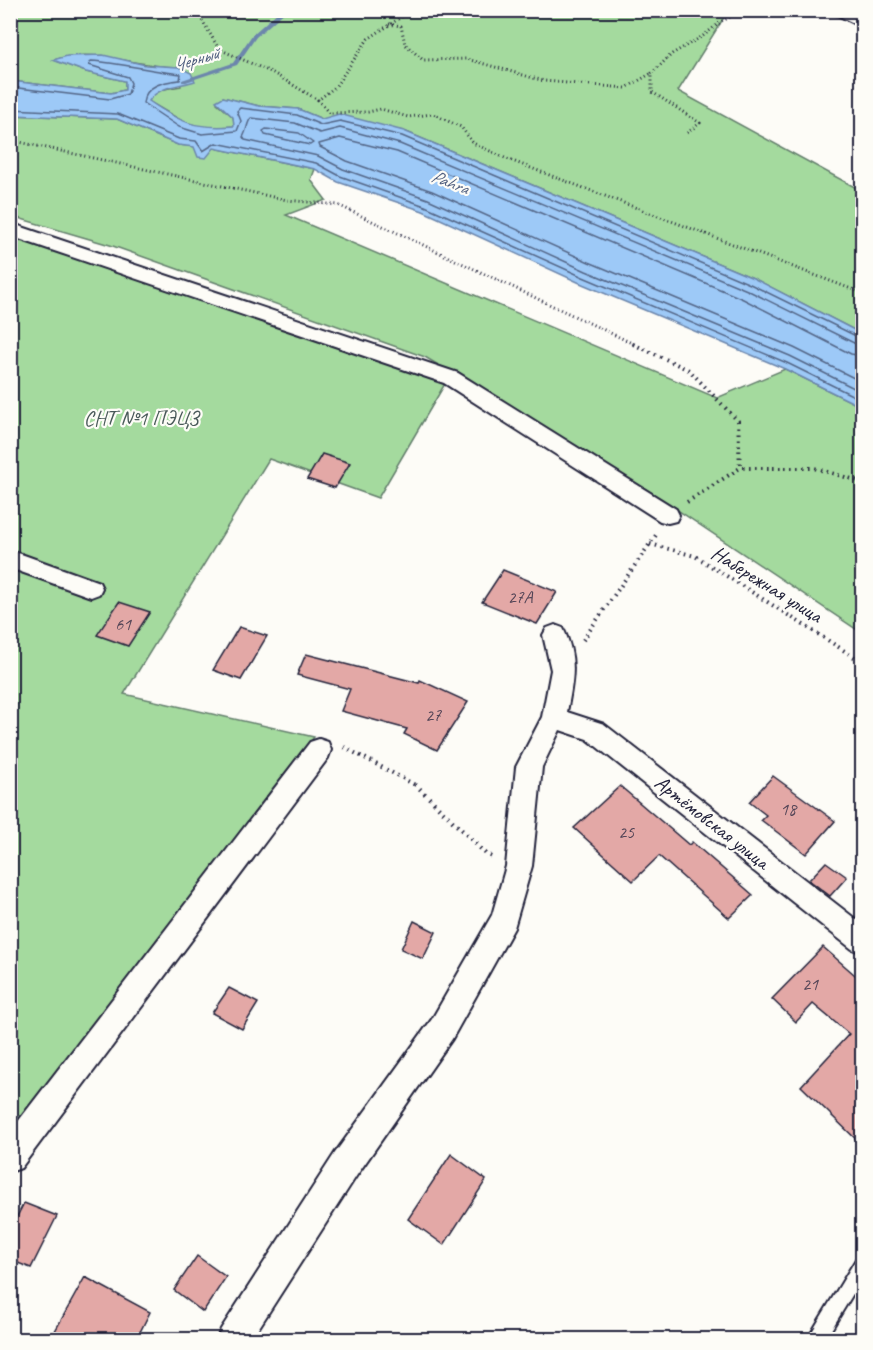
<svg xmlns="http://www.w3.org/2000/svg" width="873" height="1350" viewBox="0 0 873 1350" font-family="Caveat,sans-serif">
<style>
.green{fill:#a4da9e;stroke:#637e6c;stroke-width:1.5}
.water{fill:#9dc9f7;stroke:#6c86ac;stroke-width:1.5}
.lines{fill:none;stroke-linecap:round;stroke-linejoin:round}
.shore{stroke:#536586;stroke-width:1.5}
.stream{fill:#6c86ac;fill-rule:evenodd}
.building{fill:#e3a8a6;stroke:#22223b;stroke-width:1.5}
.service-casing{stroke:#22223b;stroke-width:4}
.minor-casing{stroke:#22223b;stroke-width:4}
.path-far2{stroke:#22223b;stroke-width:3;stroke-dasharray:1 3;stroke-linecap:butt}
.path-far1{stroke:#22223b;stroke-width:4;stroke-dasharray:1.5 4.5;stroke-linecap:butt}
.path{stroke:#22223b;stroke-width:4.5;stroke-dasharray:1.5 5;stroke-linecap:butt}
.service{fill:#fdfcf7;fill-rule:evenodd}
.minor{fill:#fdfcf7;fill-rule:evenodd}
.labels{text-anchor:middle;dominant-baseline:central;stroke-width:4.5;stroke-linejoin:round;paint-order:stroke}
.far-water-label{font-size:18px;font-style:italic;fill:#4d5c7d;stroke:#fdfcf7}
.number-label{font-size:18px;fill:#524456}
.park-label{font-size:21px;fill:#495959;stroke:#fdfcf7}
.street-label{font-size:21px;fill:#22223b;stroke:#fdfcf7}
</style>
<rect width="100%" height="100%" fill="#fdfcf7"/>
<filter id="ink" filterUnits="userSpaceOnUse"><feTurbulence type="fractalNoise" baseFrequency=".0167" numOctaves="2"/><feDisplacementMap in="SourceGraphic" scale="12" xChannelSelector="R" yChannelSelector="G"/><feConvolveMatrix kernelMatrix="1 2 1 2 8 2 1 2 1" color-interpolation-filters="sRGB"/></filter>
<g filter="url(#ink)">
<!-- green -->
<path class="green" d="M10,11h718l-50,80 184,100v143l-109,-56 -349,-147 -82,-12 -24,-10 -39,-3 -36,-9 -6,6 16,14 2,9 -31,2 -22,-7 -34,-20c8,-12 20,-13 33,-15l-2,-19c-43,1 -83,-21 -125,-7l32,12 39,9v9l-14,3 -100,-12z
M10,115l107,4 61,26 36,3 101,21 -4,11 15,20 -40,15 431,183 68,-29 77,38v226l-210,-140 -227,-136 -315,-112 -99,-29z
M11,236l409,134 26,12 -68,116 -109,-39 -145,235 190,43 -303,396z"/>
<!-- water -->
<path class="water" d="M103,55l43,10 33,2 12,6 4,8c-15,5 -37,5 -46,20 32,22 46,28 85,25l-1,-9 -17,-16 7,-4 36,9 39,3 24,10 17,-5 65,17 349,147 109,56v73l-77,-38 -205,-86 -157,-72 -85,-29 -23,-13 -101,-21 -8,10 -8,-1 -4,-10 -16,-2 -61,-26 -106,-4v-34l100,12 14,-3v-9l-39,-9 -33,-12 14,-4z"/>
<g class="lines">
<!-- shore -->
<path class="shore" d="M10,87l100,12 18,-5 3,-11 -3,-6 -39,-12 2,-4c31,2 59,10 90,13l-1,6c-16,2 -34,4 -37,23l36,24 23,7 35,-3 4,-10 -4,-10 3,-3 57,7 24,10 19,-4 62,15 348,148 112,55
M10,109l108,5 61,25 17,2 7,10 13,-8 100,20 24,13 85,30 158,71 204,86 75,37
M266,129l33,4 14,10 -3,2 -45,-10 -2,-4z
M862,347l-115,-57 -347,-146 -60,-16 -20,5 -25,-10 -44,-5c-4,4 -4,13 -8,19l2,3 73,16 25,13 85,30 158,72 204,85 72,36
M862,356l-11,-2 -108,-55 -346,-147 -57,-14 -21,6 1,3 27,14 85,30 157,71 205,86 68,34"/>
<!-- stream -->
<path class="stream" d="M280,10h7l-31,27 -19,28 -51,17h-4v-2l51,-17 19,-28z"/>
</g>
<!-- building -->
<path class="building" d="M322,454l28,9 -15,25 -28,-9z
M503,570l54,22 -20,32 -55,-22z
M119,602l31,10 -22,34 -31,-11z
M239,627l28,9 -26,44 -28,-10z
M306,654l113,29 1,-3 48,22 -31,48 -33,-16 3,-5 -66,-18 9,-22 -53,-14z
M773,776l62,45 -29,33 -45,-34 5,-5 -17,-13z
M620,786l69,59 3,-3 61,53 -24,23 -70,-62 -26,25 -59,-53z
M826,862l21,15 -17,19 -21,-16z
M414,921l22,11 -13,27 -22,-10z
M823,947l39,34v164l-61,-59 48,-52 -36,-30 -17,18 -24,-23z
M229,988l29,15 -16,26 -30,-16z
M451,1154l35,26 -42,65 -36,-26z
M24,1203l33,13 -26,52 -21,-8v-30z
M197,1256l29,21 -23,35 -29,-22z
M85,1277l65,35 -14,28h-86z"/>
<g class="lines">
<defs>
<path id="service" d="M862,1257v22l-37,61h-18l49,-81z"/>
<path id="minor" d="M827,10h21l14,6v11z
M10,223l448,150 218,136 3,6 -3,6 -8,2 -8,-2 -216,-138 -434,-147z
M10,550l89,32 3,6 -3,6 -8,3 -81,-29z
M555,625l8,3c15,30 10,53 4,84l37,12 258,200v29l-10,-4 -265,-210 -27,-9 -18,37 -10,99 -18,62 -62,111 -95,136 -106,165h-35l5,-11 114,-176 97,-134 60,-104 14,-49 10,-99 26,-50 9,-47 -8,-35 4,-7z
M319,739l9,3 3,8 -3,8 -307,410 -11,4v-40l300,-390z"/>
</defs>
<!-- service casing -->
<use href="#service" class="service-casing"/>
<!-- minor casing -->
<use href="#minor" class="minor-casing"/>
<!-- path-far2 -->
<path class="path-far2" d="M196,10l23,39 54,24 45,27
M412,10l-44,29 -33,48 -17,13 11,13 39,-1 13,-3 27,8 25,-3 28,13 12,16 34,16 355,134
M389,24l12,2 4,18 18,16 44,-1 77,22 82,7 26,-15
M687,133l13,-10 -48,-31v-19l20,-19 31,-18 19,-15 22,-11
M10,140l277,60 51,5 298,140"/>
<!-- path-far1 -->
<path class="path-far1" d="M633,344l56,26 49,51 2,47
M687,502l53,-34h74l48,14
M650,544l45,12 167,106
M583,640l73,-105
M344,747l73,39"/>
<!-- path -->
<path class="path" d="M415,784l71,70 7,3"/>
<!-- service -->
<use href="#service" class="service"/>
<!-- minor -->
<use href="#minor" class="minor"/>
</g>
</g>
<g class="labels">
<!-- far-water labels -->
<g class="far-water-label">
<text transform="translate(196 59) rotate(-17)">Черный</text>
<text transform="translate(450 182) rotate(21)">Pahra</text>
</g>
<!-- number labels -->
<g class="number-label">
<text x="520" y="597">27А</text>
<text x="123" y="624">61</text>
<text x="433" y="715">27</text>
<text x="788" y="809">18</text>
<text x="626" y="832">25</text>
<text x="810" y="984">21</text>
</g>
<!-- park labels -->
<g class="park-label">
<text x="141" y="418">СНТ №1 ПЭЦЗ</text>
</g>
<!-- street labels -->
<g class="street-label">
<text transform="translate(767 584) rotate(32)">Набережная улица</text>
<text transform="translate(712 822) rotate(38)">Артёмовская улица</text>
</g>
</g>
<!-- margin -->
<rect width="873" height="1350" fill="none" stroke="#fdfcf7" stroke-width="36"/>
<rect x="18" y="18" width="837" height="1314" fill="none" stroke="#22223b" stroke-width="2" filter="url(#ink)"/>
</svg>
